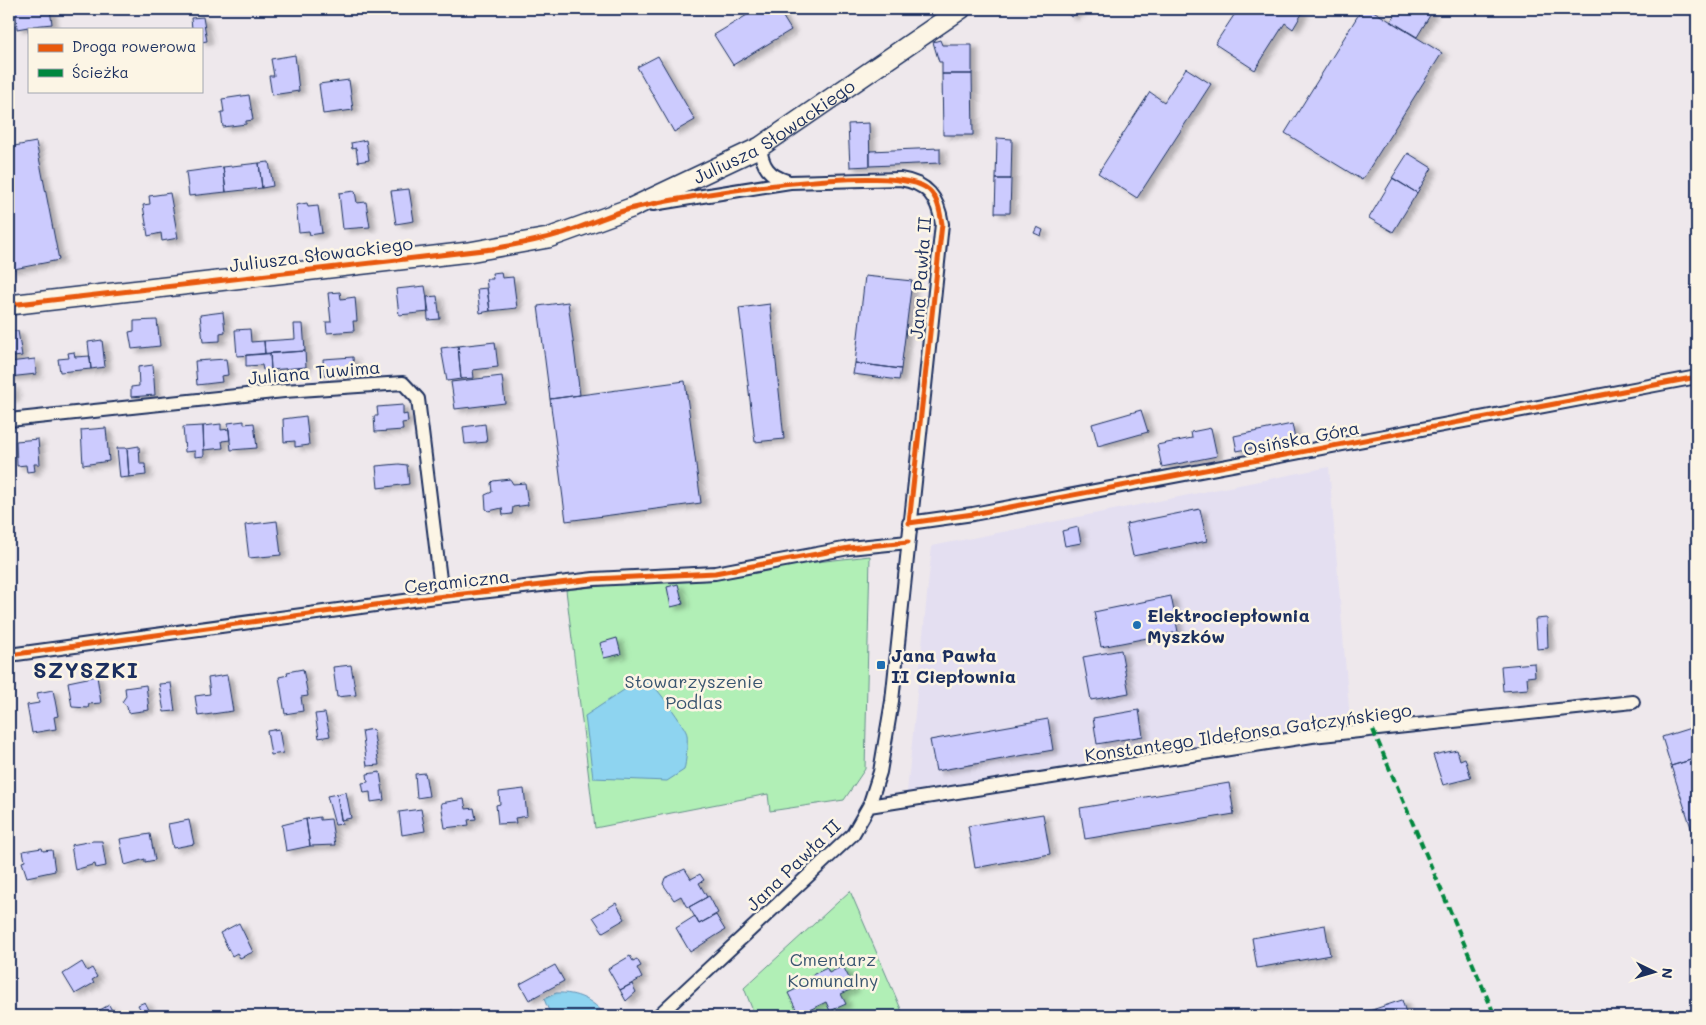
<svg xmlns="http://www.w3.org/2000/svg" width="1706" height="1025" viewBox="0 0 1706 1025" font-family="Mali,sans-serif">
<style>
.built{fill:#e4dff1}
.green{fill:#b1efb6;stroke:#668f8a}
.water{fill:#8ed4f0;stroke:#6092b6}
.building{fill:#cccbfe;stroke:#1b2f5e;filter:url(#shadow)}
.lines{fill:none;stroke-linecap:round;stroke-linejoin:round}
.street-casing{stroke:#1b2f5e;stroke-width:16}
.secondary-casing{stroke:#1b2f5e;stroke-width:22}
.street{stroke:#fcf5e5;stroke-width:12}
.secondary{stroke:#fcf5e5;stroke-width:19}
.quiet{stroke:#00873e;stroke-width:4;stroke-dasharray:8 4;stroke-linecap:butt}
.cycleway-casing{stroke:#fcf5e5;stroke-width:8}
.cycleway{stroke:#e8590c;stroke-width:5}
.poi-dot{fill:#1f6fb2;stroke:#fcf5e5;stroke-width:2}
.labels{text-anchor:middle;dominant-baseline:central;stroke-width:5;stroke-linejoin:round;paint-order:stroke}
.street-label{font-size:18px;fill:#1b2f5e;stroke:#fcf5e5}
.poi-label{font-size:18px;font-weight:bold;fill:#1b2f5e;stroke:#fcf5e5;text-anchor:start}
.park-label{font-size:18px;fill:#395570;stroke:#fcf5e5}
.district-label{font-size:22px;font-weight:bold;letter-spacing:1px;fill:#1b2f5e;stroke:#fcf5e5}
</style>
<defs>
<filter id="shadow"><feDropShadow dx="5.5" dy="3" stdDeviation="2.5" flood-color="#0004"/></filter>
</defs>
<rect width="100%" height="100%" fill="#eee8ec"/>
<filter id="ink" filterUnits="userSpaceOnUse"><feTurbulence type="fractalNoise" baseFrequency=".02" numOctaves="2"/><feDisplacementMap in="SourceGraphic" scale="10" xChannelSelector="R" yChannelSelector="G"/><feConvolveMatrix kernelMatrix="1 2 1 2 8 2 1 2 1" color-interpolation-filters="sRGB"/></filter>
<g filter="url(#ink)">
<!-- built -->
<path class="built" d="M1329,467l21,253 -443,72 25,-246z"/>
<!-- green -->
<path class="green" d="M870,556l-5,213 -21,31 -74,11 -2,-17 -173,34 -29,-238z
M850,891l54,125h-149l-11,-28z"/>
<!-- water -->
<path class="water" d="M648,680c6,4 39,48 39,55 1,7 -1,28 -3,35l-17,11 -74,-3 -8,-62 51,-34z
M556,993c21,-1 37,7 50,23h-55l-7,-17z"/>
<!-- building -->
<path class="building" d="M11,9h39l2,15 -19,2v3h-4v4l-1,-6 -11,2 -1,-14 -4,1z
M757,9h21l13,21 -58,35 -19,-30z
M1065,9h18l-12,8z
M1238,9h59l6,3 -10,17 -8,-6 -30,47 -40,-26z
M1362,9h8l72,44 -80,127 -77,-47z
M1399,9h27l6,3 -15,25 -26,-16z
M203,17l4,24 -6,1v-13h-9l-1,-11z
M940,40l2,5h30v29h-30v-12h-3l-6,-20z
M295,55l4,36 -27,4 -3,-19h5l-3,-17z
M658,56l37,64 -21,12 -37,-65z
M1186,68l25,16 -74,114 -39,-25 52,-81 14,10z
M942,74h30l1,61h-30z
M349,80l4,30 -30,4 -4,-30z
M249,95l4,25 -7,1v3l-23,3 -2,-15h3l-2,-13z
M869,123l1,43 -20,1 -2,-43z
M997,138l15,1 -1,40h-15z
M366,140l3,20 -11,2 -2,-14 -4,1 -1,-6z
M36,142l23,118 -50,10v-123z
M940,148v15l-70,3v-15z
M1408,153l24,15 -15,25 -25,-15z
M269,162l4,24 -11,2 -3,-25z
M259,163l3,25 -36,4 -3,-25z
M223,167l3,25 -37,4 -3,-24z
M1393,178l24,15 -24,39 -24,-14z
M996,179h15l-1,34h-15z
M409,189l5,32 -18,3 -5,-33z
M355,191l2,12 9,-1 4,25 -27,2 -4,-36z
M170,193l8,45 -16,3 -1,-8 -13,3 -5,-31 7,-1 -1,-8z
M307,203l1,4 10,-1 4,27 -12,2 -1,-4 -10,1 -3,-27z
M1037,227l6,3 -2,6 -7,-3z
M501,272l1,6 11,-1 4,31 -27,3 -4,-32h7l-1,-6z
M865,276l47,5 -11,88 -46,-6z
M425,286l4,26 -30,3 -3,-26z
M487,288l3,23 -10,2 -3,-24z
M340,292l1,7 14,-2 2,24h-4l1,10 -27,2 -1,-11h5l-3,-29z
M437,296l3,23 -12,1 -1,-23z
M568,302l12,93 -30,4 -12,-93z
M770,304l14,135 -29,3 -16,-134z
M223,312l2,20 -5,1v8l-17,1 -3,-27z
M157,320l3,26 -28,3 -3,-17 5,-1v-10z
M294,324h9l2,27 -40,3 -1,-13 31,-2z
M250,329l1,13 13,-1 1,13 -28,2 -2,-26z
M9,331h9l4,25 -9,1 1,5h-5z
M102,340l3,27 -14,2 -3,-27z
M495,342l3,25 -25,3 1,8 -13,1 -3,-33z
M458,346l3,33 -14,2 -6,-33z
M305,351l1,16 -35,3 -1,-17z
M74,352l1,5 15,-1 1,13 -31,3 -2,-13 11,-1 -1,-5z
M270,353l1,17h-8l-1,-5 -16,1v-11z
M353,357l1,16 -30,2 -1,-16z
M35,359l1,15 -27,3v-15z
M226,359l2,16 -7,1 1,6 -25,3 -2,-24z
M855,363l46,6 -2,11 -46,-6z
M153,365l2,30 -24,2v-10l8,-1 -1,-19z
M502,376l3,27 -50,6 -4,-27z
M685,381l16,122 -135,18 -16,-122z
M9,386h4l1,12 -5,1z
M403,405v10l4,-1 1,8 -6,1 1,7 -28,2 -1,-16h4l-1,-9z
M1141,410l7,22 -50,14 -6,-22z
M306,416l3,29 -14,2v-6l-11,1 -1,-23z
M244,421v3l10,-1 3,25 -26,2 -3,-27z
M221,424v6l8,-1 1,11 -8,1 1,7 -19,2 -1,-24z
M485,424l2,18 -22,2 -2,-17z
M1292,424l3,15 -58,12 -3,-15z
M203,426l1,30 -9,1v-6l-10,1 -2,-25z
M106,428l3,33 -26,4 -2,-35z
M1211,428l6,28 -55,11 -5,-22 35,-7 -1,-6z
M38,439l2,25h-6l1,7 -8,1 -1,-7 -9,1 -1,-25z
M139,446l1,18h5l1,11 -17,2 -2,-29z
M117,448h10l2,29 -9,1z
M399,464l8,1 2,19 -31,4 -2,-22z
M510,479l3,5 12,-1 3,22 -15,2 -1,7 -9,1 -1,-7 -13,3 -3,-2 -1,-14 7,-3 -1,-9 2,-2z
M1200,509l7,32 -74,15 -7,-32z
M277,521l4,34 -32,3 -4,-33z
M1078,527l3,16 -16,3 -3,-15z
M678,584l5,20 -12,3 -4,-20z
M1171,596l7,36 -77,15 -7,-35z
M1547,618l1,30 -11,1 -2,-30z
M617,638l4,16 -17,4 -4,-15z
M1121,650l8,43 -38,7 -8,-43z
M1534,663l1,13 -8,1 1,12 -25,2 -2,-25z
M351,665l5,30 -19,2 -4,-30z
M303,669l5,27 -7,1 2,14 -18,3 -6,-37 9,-2 -1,-3z
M227,675l6,36 -35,5 -3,-20 15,-2 -2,-16z
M97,676l4,27 -12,1 -1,4 -16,-1 -4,-25z
M171,683l4,28 -11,1 -5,-28z
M146,685l3,25 -21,3 -1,-7 -5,-4 4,-6 -1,-8z
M53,690l5,26 -4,1 2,12 -24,4 -5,-28 12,-2 -2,-10z
M1139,710l4,26 -46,8 -4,-26z
M325,713l5,23 -11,2 -4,-24z
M1048,719l5,31 -117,21 -6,-31z
M1697,726v32l-26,8 -9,-29z
M279,729l4,24 -12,2 -4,-24z
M373,729l6,36 -12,1 -5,-35z
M1457,750l3,10 5,-2 6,20 -28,7 -10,-30z
M1697,758v88l-26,-80z
M380,772l4,28 -13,2 -1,-10 -6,1 -2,-10 6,-1 -1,-8z
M425,773l4,23 -12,2 -2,-24z
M1229,783l5,31 -149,25 -5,-31z
M524,789l3,27 -12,2 1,5 -18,1 -2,-19 4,-1 -1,-12z
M346,792l5,26 -10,2 -4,-26z
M337,794l5,30 -7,1 -8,-29z
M464,799l2,10 8,-1 2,11 -8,1 1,5 -24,3 -4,-25z
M421,809l4,22 -23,4 -3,-23z
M1043,814l7,40 -75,14 -7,-42z
M320,817v3l11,-1 4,26 -25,1 -4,-27z
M306,819l4,27 -24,5 -4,-26z
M189,820l5,24 -21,4 -5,-24z
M150,834l5,26 -10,2v-3l-20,6 -5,-26z
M93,841h9l4,25 -10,2 -1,-4 -20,6 -4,-25z
M42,848l1,3 9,-1 3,21 -28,6 -5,-15 3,-1 -2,-10z
M685,869l6,10 9,-5 4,6 -5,3 8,14 -18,10 -3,-1 -5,-10 -7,4 -11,-16 2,-6z
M709,896l9,17 -19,11 -10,-17z
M616,903l9,16 -22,13 -10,-15z
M716,915l9,15 -35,22 -14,-24 19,-12 4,8z
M239,923l14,29 -13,6 -3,-5 -5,3 -12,-23z
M1325,925l5,30 -73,13 -5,-30z
M630,956l3,5 4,-2 4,7 -4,2 5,10 -22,12 -12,-21z
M82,962l5,9 5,-3 5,9 -5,3 2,3 -19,11 -12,-20z
M555,965l9,16 -35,19 -9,-16z
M843,966l11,22 -13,6 5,10 -16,7 -4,-9 -27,13 -11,-22 27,-13 -3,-5 15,-7 2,5z
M632,984l4,8 -10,9 -6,-11z
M1402,1000l5,16h-30l-2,-7z
M145,1002l4,8 4,6h-12l2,-2 -5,-9z
M109,1005l6,11h-24v-1z
M1375,1009l2,7h-24z
M452,1010l4,6h-15z"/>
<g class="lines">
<defs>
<path id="street" d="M760,147c2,19 9,29 27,34
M653,204l137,-22 110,-3c27,4 38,18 42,45l-50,477 -12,71 -11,34 -16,28 -195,182
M9,420l275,-29 119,-8 15,16 24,197
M909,523l64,-9 724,-137
M9,655l410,-56 175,-20 121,-6 134,-25 59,-6
M869,806l443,-70 321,-34"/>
<g id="secondary">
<path id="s1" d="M9,305l460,-53 79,-14 83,-30 129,-61 201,-138"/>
</g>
</defs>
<!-- street casing -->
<use href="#street" class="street-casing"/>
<!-- secondary casing -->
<use href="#secondary" class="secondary-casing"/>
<!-- street -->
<use href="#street" class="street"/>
<!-- secondary -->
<use href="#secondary" class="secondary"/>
<!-- quiet -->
<path class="quiet" d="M1373,730l122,286"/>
<defs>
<path id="cycleway" d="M9,305l483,-56c26,-5 52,-9 77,-18 22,-7 43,-18 65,-23 46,-11 263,-48 295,-18 9,8 11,22 13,34l-33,299 64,-9 724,-137
M9,655l410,-56 175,-20 121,-6 134,-25 59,-6"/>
</defs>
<!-- cycleway casing -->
<use href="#cycleway" class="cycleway-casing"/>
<!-- cycleway -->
<use href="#cycleway" class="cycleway"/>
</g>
</g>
<!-- markers -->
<g class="poi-dot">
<circle cx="1137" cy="625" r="5"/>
<rect x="876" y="660" width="10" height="10" rx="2.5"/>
</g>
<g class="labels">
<!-- street labels -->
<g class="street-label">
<text stroke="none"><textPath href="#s1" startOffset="794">Juliusza Słowackiego</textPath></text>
<text transform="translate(321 254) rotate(-7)">Juliusza Słowackiego</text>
<text transform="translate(920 278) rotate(-86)">Jana Pawła II</text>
<text transform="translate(314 372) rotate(-5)">Juliana Tuwima</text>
<text transform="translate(1301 438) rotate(-11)">Osińska Góra</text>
<text transform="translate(457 581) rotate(-6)">Ceramiczna</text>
<text transform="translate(1248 732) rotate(-8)">Konstantego Ildefonsa Gałczyńskiego</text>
<text transform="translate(793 865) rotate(-44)">Jana Pawła II</text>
</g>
<!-- poi labels -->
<g class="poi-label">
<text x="1147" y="615">Elektrociepłownia<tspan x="1147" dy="21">Myszków</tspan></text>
<text x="891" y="655">Jana Pawła<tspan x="891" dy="21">II Ciepłownia</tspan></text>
</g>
<!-- park labels -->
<g class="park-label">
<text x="694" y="681">Stowarzyszenie<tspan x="694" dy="21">Podlas</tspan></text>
<text x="833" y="959">Cmentarz<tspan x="833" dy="21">Komunalny</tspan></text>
</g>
<!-- district labels -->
<g class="district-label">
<text x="86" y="669">SZYSZKI</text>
</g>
</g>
<!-- margin -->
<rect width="1706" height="1025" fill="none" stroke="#fcf5e5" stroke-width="30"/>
<rect x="15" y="15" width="1676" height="995" fill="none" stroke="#1b2f5e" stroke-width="2" filter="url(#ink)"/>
<!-- legend -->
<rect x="28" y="28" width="175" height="65" fill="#fcf5e5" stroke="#a2a6af"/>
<rect x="38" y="44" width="25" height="8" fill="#e8590c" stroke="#a2a6af"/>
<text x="72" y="52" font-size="15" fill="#1b2f5e">Droga rowerowa</text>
<rect x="38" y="69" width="25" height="8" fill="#00873e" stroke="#a2a6af"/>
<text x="72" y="78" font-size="15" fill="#1b2f5e">Ścieżka</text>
<!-- north arrow -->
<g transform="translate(1654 972) rotate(95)" stroke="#fcf5e5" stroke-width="4" paint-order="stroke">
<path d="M0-4L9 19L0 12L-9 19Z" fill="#1b2f5e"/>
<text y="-8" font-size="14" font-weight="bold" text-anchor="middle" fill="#1b2f5e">N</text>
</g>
</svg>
